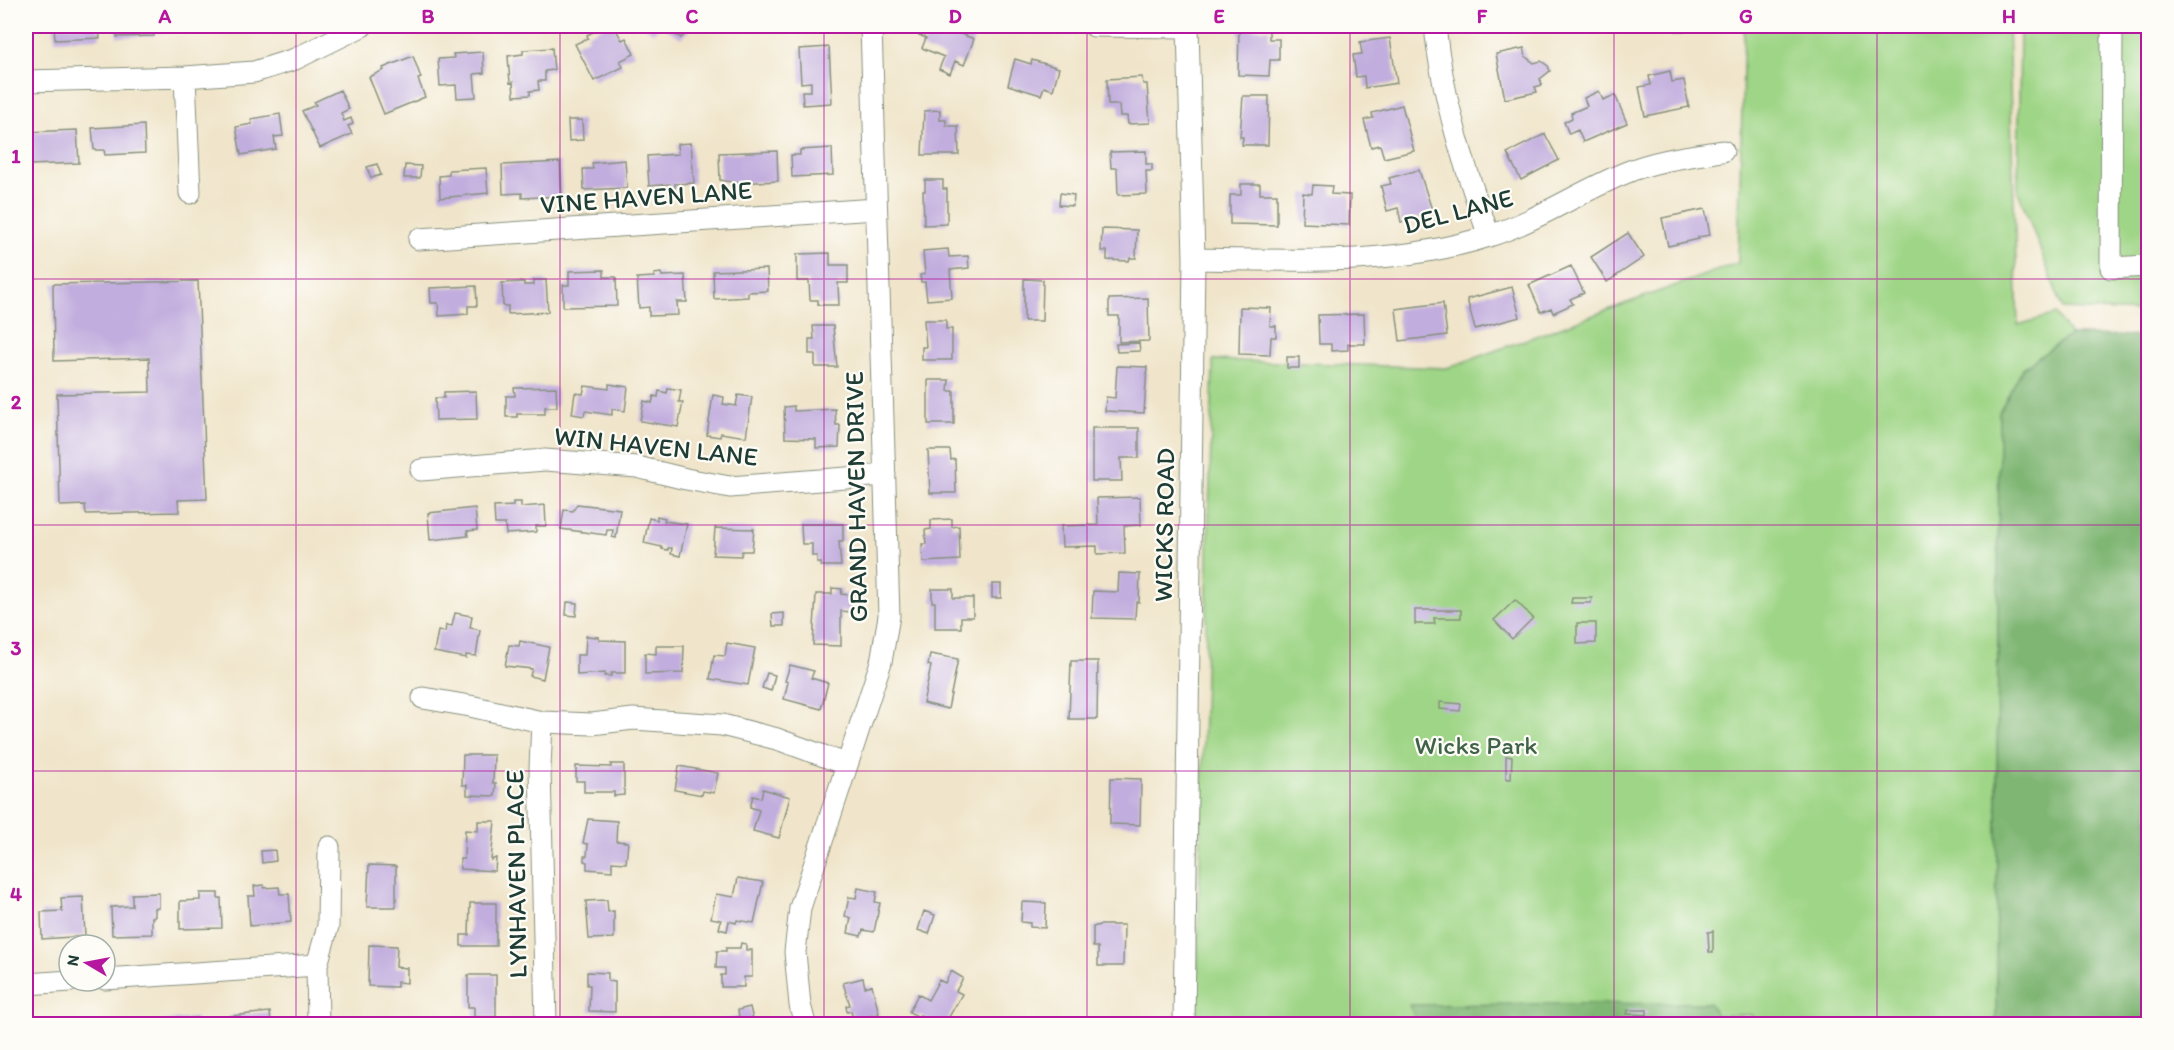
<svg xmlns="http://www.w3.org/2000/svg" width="2174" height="1050" viewBox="0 0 2174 1050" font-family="Itim,sans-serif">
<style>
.green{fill:#9fd586;stroke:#5f895d;stroke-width:1.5}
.forest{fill:#7fb673;stroke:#4f7a54;stroke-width:1.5}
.building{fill:#c2aede}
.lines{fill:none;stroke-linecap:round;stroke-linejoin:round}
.minor-casing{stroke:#88917f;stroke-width:23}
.minor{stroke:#fff;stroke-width:21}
.grid{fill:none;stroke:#b5179e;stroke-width:1.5;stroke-opacity:0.55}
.labels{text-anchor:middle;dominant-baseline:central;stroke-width:4.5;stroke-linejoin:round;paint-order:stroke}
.street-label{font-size:26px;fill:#1f3d34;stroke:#fdfcf7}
.park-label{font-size:26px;fill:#3f6348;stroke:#fdfcf7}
.neatline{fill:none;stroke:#b5179e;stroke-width:2}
.grid-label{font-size:20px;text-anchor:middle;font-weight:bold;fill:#b5179e}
</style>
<rect width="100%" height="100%" fill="#fdfcf7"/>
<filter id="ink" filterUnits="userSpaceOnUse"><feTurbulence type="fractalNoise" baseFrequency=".0167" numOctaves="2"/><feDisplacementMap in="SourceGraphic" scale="12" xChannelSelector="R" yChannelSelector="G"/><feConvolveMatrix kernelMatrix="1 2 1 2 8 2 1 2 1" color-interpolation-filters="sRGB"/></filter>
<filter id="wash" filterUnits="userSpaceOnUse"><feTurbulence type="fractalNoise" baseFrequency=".008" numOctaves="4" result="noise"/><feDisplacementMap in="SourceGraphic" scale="24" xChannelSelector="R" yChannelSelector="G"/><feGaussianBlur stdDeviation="1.35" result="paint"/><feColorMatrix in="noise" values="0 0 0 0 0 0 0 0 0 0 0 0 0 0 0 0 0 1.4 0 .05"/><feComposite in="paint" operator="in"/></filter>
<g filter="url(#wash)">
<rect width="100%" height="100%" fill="#f0e5ca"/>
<!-- green -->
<path class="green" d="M1744,26h264l10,299 38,-11 14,21 -47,33 -24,44 -3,612h-244v-9l-556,7 17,-662 234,8 291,-105z
M2020,26h128v286l-85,-3 -45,-118z"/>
<!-- forest -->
<path class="forest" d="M2070,335l78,1v688h-152l3,-612 24,-44z
M1709,1003l13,21h-304l-9,-19z"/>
<g id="blocks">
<!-- building -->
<path class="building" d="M54,26h45l1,12 -45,2z
M117,26h53v7h-16v3l-37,1z
M192,26h51l1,3 -51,3z
M605,26h9l8,14 4,-2 8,16 -14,7 3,6 -29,14 -19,-37 13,-6 -1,-3z
M644,26h16l-7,7z
M662,26h22l5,4 -8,8z
M923,26l6,2 1,-2h10l34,13 -10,26 -9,-4 -5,13 -11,-5 5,-12 -22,-9 4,-10 -7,-3z
M1677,26h14l-1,5h-14z
M1239,29h30v10h10v21h-9l-1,16 -31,-1z
M1390,38l7,45 -32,5 -1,-12 -8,1 -3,-22 9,-1 -2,-12z
M829,47l3,56 -29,2 -1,-14h9v-9l-10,1 -2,-34z
M552,48l2,22 -9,1v10h-7l1,9 -9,1v4l-16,1 -1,-14 -3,1 -2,-27 15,-2v-4z
M1524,48l2,9 8,6 7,-2 7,5 2,5 -10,8 2,6 -7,2 2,5 -32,7 -9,-45z
M483,52l1,21 -10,1 2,23 -19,1 -1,-13 -16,1 -2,-27 16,-1 -1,-4z
M413,56l8,22 -3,1 7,18 -41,17 -15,-37 15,-7 -1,-2z
M1015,59l16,5 1,-4 27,8 -6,22 -9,-3 -3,8 -33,-10z
M1670,71l2,11 12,-2 5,27 -44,9 -6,-29 12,-2 -2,-9z
M1142,77l1,7h4l3,39 -22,1 -1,-8h-7l-1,-11h-11l-1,-26z
M340,90l9,19 -8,4 3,8 7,-3 2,6 -5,2 4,8 -32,14 -18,-37 14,-6 -2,-3z
M1599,91l4,9 12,-5 12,28 -44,19 -5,-12 -9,4 -5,-12 8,-4 -1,-5 16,-7 -3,-8z
M1243,96h26l-1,49h-26l1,-8h-3z
M1402,105l12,46 -30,7 -4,-13 -9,2 -7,-27 9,-2 -1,-5z
M940,110v10h6v6h12l1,29h-37l2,-44z
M280,114l3,22 -9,1 2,12 -35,6 -5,-28 16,-3 -1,-5z
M568,120h14l1,20 -14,1z
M144,125l1,28 -40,2 -1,-5h-10l-2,-22z
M77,130l2,33 -50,2 -2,-33z
M1545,134l14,26 -38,20 -14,-27z
M691,143l3,40 -19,1v4l-5,1v-5l-21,2 -2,-30 31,-2 -1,-10z
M832,148l1,27 -41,2 -1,-22h9v-5z
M777,151l1,30 -40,2 -18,-3 -1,-27z
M1146,151v13h6v7h-6l1,23 -29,1 -1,-27h-6l-1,-16z
M625,160l2,28 -43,2 -1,-21h10l-1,-6z
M560,162l2,34 -40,2v-5l-19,1 -1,-29z
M377,164l4,11 -10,3 -4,-11z
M405,165l16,1 -1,12h-16z
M486,168l2,25 -48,5 -1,-22 10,-1v-5z
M1419,170l14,43 -32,9 -3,-14 -11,3 -6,-25 10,-2 -2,-6z
M925,180h18v9h4v35l-23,1 -1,-34h2z
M1241,184h19v10h17v31l-47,-1v-29h11z
M1313,185l19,1 -1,8 19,1 -1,30 -47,-2 1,-30 9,1z
M1060,193l14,2 -1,11 -14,-1z
M1705,209l5,26 -12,2 1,2 -31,7 -6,-28z
M1102,229l35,1 -1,28h-6l-1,3 -22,-1v-9h-6z
M1628,233l16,24 -37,25 -16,-25z
M948,249l1,8 19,-1 1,12 -19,2 2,28 -25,2 -2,-18h-4l-1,-7 5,-1 -2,-23z
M830,253v12h18v18h-10l1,22h-21v-5h-8l-1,-19h-12v-27z
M1571,266l13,27 -14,6 3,5 -20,9 -2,-5 -10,4 -12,-27z
M767,269l1,22 -20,1v5l-34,2 -1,-28z
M604,270v7h12l1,29 -54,1v-22h6v-14z
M661,273l1,3 23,-1 2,27h-10l1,13 -29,1v-9l-10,1 -2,-30 17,-1v-3z
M1024,279l19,1 -1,41h-18z
M534,280h12l2,32 -40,2v-8h-5l-1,-23 22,-1v3h10z
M198,281l9,218 -29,1 1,12 -93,2 -1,-9 -25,1 -3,-112 93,-2 -1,-34 -95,3 -1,-77z
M476,286l1,20h-9v8l-29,2 -1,-13h-7l-1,-15z
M1512,287l8,30 -45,12 -8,-30z
M1148,298l1,43 -30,1v-26h-10v-17z
M1443,303l4,32 -47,6 -4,-32z
M1240,307l31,1 -1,18h6v11h-5l-1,18 -31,-1z
M1364,314l1,30h-17v6l-17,1v-7h-12l-1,-29z
M924,320h22v9h6v31h-30v-13h4z
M813,326h20l4,41h-22v-13h-6v-15h5z
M1139,343l1,8 -23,1 -1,-8z
M1287,357h12v11h-12z
M1117,366l30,1 -3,46 -39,-2 1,-14 9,1z
M928,380h21l-1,11h6v33h-26z
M609,384l19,3 -3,24 -13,-2v6l-27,-4 -1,5 -12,-2 3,-21 8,1 2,-8 24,3z
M556,387l1,20h-12v7h-28v3h-11v-21h9l-1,-8z
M668,388l13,2 -2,12h4l-5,25 -38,-6 4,-20 8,2 2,-7 4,1 1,-6 8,2z
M476,391l1,28 -41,1 -1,-22h9v-6z
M713,395l11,2 -1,7 13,2 2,-11 14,2 -6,40 -25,-4 -1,4 -13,-2z
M794,406v5l41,-2 1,16h4l-1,22 -23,1v-9l-31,-1 -1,-31z
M1092,428h47v30h-18l1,23h-30z
M928,450h22l1,10 4,-1 1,34h-26z
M1140,497l1,28 -17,1 1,27 -28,1v-8l-35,1 -1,-21 37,-1 -1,-27z
M513,502h8v5l24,-2 1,21h-10v6l-30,2 -1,-10h-10l-1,-17 19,-1z
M577,504l43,5 -4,29 -4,-1 1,-7h-6l-1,5 -45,-6 3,-19 9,1z
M475,508l2,22 -10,1 1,5 -38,4 -2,-27z
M657,516l8,2 -1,3 23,3 -7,32 -9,-2 1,-6h-4v2l-6,-1v-2l-18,-4 5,-25 8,2z
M952,519v8l7,-1 1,34 -37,2 -1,-18h4l-1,-14 6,-1v-9z
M801,524h42v17h-4l2,25h-20v-3h-4v-7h-5v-12h-10z
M715,528l39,1 -2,22h-10l-1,5 -28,-1z
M1119,573l21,1 -1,28h-3l-1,17 -43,-1 1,-27 25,1z
M992,584h9v14h-9z
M832,588l10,1 -1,5 10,1v17l-10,-1v35l-28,-1 3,-51h16z
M932,589h21v9h20v19h-12v11h-26v-26h-3z
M1572,598h20l-1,5h-20z
M1515,600l18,18 -21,21 -18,-19z
M567,602l10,1 -1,13 -10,-1z
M1415,610h46v8h-27l1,6h-20z
M455,613l17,3 -2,12 10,2 -4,26 -10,-1v3l-32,-6 4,-21 7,1 1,-7 6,1z
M784,613v13h-11l-1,-12z
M1577,623h19v20l-19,1z
M586,636l13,1v3l26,1v32h-14v3h-7l1,-3 -28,2v-20h8z
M520,641l29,6 -6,32 -13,-3 2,-7 -27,-3 4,-21 10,1z
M727,643l28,5 -7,37 -38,-6 4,-24 11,1z
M656,646h28l-1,27 -38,1v-21l11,1z
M930,654l28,5 -10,50 -25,-6 8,-37 -3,-1z
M1071,661h27l-1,58h-28z
M790,665l24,6 -3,7 17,5 -7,26 -37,-10 4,-17 -3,-1z
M767,673l8,2 -4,16 -9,-3z
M1440,702l21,2 -1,7 -20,-2z
M463,755h31l-1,28h3l-1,13 -28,-1v-10h-5z
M1506,756l6,1 -1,22h-5z
M611,764h13v31l-10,1v-4h-30v-11h-8v-15l35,1z
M679,766l39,7 -4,20 -11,-2 -1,4 -27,-5z
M1111,778l30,1 -1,46 -30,-1z
M763,789l27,8 -11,41 -26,-7 6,-21 -9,-3 3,-11 8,2z
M588,819l29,2 -1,20 12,1 -2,21 -14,-1v9l-25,-2v-7l-3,-1v-5h3l1,-12 -5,-1z
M478,821h17l-4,39 5,-2 -1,13 -35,-2v-10h4l1,-29 13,1z
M275,850l1,11 -14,2 -1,-12z
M369,865l27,1v41h-29z
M738,878l25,4 -9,41 -17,-3 -1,3 -7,-2 -2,10 -8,-2 2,-9 -10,-2 5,-24 18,3z
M264,885v3l15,-1 1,7h9l2,28 -41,4 -2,-30h7l-1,-10z
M858,888l19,4 -2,10 5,1 -6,29 -11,-2 -2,6 -13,-3 3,-15 -6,-2 4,-19 7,1z
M159,893v15h-4v9h-3v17l-40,1 -1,-28 21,-1v-12z
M200,893h18v5h3l1,30 -42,1v-28l20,-1z
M83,897l2,39 -43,3 -1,-27 21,-1 -1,-13z
M607,900l1,12 6,-1v27l-25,1 -3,-38z
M1022,902l24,1 -1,25 -15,-1v-4l-9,-1z
M470,903h26v43h-35v-11h8z
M924,911l11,4 -6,19 -11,-4z
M1099,925h25l-1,41h-25v-19h-5v-20z
M1713,931v21h-4l-1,-20z
M741,943l5,1v6h6v27h-8v10h-23v-12h4v-7h-9l1,-17h9v-3h14z
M369,945l28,1 -1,21 11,1v15l-10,-1v5l-29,-1z
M951,971l12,7 -7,13 6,3 -17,30h-13l1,-2 -13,-7 -1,2 -10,-5 9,-18 10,6 11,-20 6,3z
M587,972l21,1v8l7,1v30l-26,-1 1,-26h-3z
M468,975h28v42h-22v-10h-6z
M863,978l2,9 7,-2 7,29 -9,2 1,4 -17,4 -3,-13 -4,1 -1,-6 4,-1 -7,-22z
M750,1007l4,17h-29l-1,-4 15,-3 -1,-7z
M1628,1010h19v5l-20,-1z
M270,1012l1,12h-41v-8z
M196,1018v6h-40v-2z
M384,1020v4h-29v-3z"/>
</g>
</g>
<g filter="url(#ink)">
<use href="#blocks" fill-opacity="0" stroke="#88917f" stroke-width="1.5"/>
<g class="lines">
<defs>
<path id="minor" d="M1094,26l94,1
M1435,26c7,72 30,142 54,210
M2112,26l-1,242 37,-2
M185,77l5,116
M26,81l159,-4 69,-5 41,-13 67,-33
M419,239l457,-30
M1194,259c99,1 200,8 295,-23 48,-15 90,-44 136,-63 31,-13 66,-17 98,-22
M421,470l124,-10 92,7 49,12 44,8 155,-12
M423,698l47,8 72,16 50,2 41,-5 89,6 55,14 69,25
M542,722l-2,46 6,256
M105,979l212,-14
M26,984l45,-3
M318,1024l-1,-59 11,-39 1,-79
M805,1024l-5,-19 -5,-53 5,-44 81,-246 8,-46 -18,-590
M1184,1024l10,-765 -6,-233"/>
</defs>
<!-- minor casing -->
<use href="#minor" class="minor-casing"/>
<!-- minor -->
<use href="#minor" class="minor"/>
</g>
</g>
<!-- grid -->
<path class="grid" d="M296,26v998M560,26v998M824,26v998M1087,26v998M1350,26v998M1614,26v998M1877,26v998M26,279h2122M26,525h2122M26,771h2122"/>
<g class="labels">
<!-- street labels -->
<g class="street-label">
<text transform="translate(646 197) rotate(-4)">VINE HAVEN LANE</text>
<text transform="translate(1458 211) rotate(-15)">DEL LANE</text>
<text transform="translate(656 446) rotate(6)">WIN HAVEN LANE</text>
<text transform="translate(856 497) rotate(-91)">GRAND HAVEN DRIVE</text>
<text transform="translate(1164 525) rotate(-89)">WICKS ROAD</text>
<text transform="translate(516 874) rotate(-91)">LYNHAVEN PLACE</text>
</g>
<!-- park labels -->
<g class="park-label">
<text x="1476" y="745">Wicks Park</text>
</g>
</g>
<!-- margin -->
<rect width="2174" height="1050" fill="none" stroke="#fdfcf7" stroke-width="66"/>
<!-- north arrow -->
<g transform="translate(87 963) rotate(280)"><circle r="28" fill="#fdfcf7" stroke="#a4b0a9" stroke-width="1.5"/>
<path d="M0-4.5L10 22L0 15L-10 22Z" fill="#b5179e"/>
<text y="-9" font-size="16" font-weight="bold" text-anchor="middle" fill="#1f3d34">N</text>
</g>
<rect x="33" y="33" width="2108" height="984" class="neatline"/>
<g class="grid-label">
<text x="165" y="23">A</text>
<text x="428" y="23">B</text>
<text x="692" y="23">C</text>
<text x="955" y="23">D</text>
<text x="1219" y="23">E</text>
<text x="1482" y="23">F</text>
<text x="1746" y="23">G</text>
<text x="2009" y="23">H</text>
<text x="16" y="163">1</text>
<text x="16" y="409">2</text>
<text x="16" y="655">3</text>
<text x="16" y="901">4</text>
</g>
</svg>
